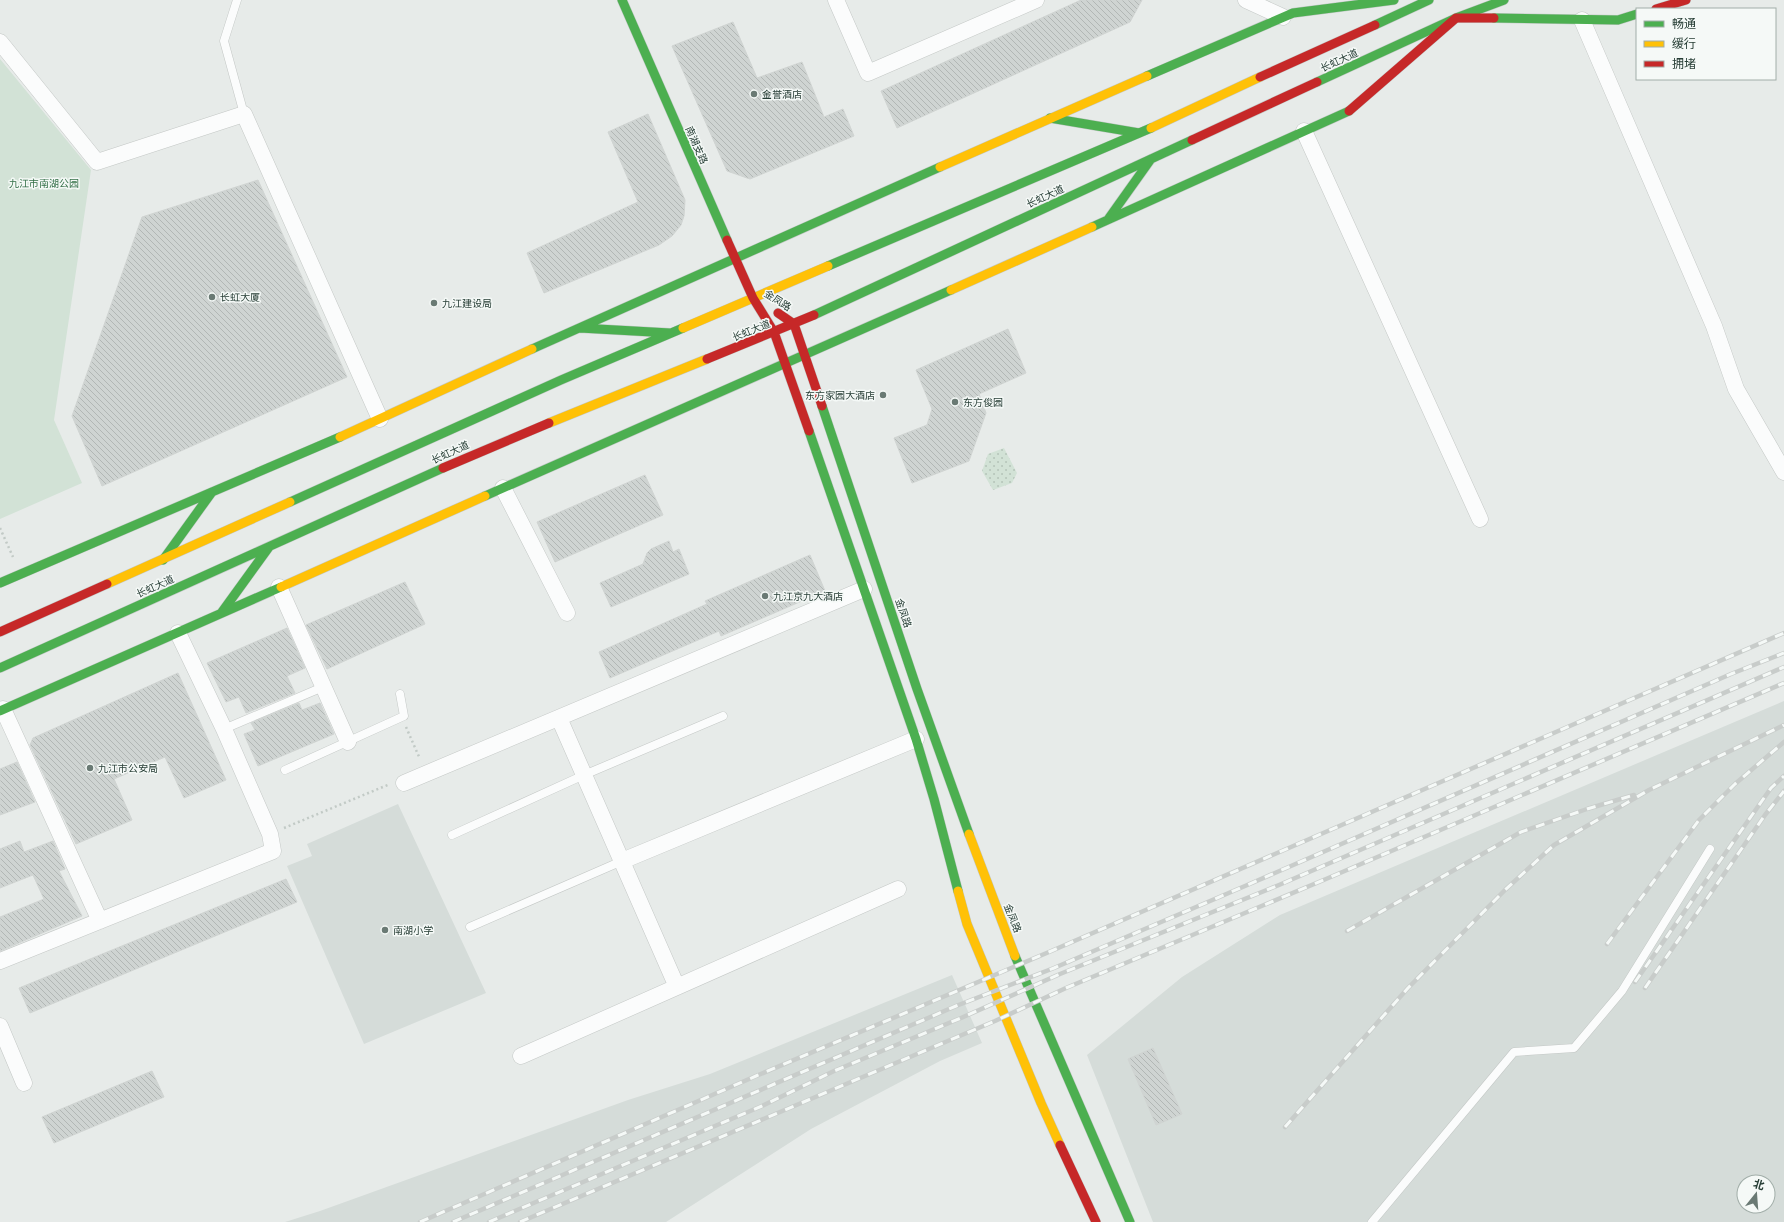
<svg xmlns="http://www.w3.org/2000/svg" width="1784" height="1222" viewBox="0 0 1784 1222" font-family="'Public Sans','Noto Sans SC',sans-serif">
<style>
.built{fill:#d5dcd9;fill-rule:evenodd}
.grass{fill:url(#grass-dots)}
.park{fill:#d2e2d6}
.building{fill:url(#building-back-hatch);stroke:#d0d4d2}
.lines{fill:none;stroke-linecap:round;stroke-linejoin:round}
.lane-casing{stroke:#c4c8c6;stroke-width:9}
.street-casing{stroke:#c4c8c6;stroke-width:17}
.fast-casing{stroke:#c2c8c6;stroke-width:10}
.slow-casing{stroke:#c2c8c6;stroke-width:10}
.jam-casing{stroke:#c2c8c6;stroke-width:10}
.path{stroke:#c2cac6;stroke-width:2.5;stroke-dasharray:2 3;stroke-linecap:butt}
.lane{stroke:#fbfcfc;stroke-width:8}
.street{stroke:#fbfcfc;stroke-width:16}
.fast{stroke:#4caf50;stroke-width:9}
.slow{stroke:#ffc107;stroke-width:9}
.jam{stroke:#c62828;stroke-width:9}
.rail-casing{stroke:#c8ccca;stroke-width:4.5}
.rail{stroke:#f5f9f7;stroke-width:3;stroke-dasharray:9;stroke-linecap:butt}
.poi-dot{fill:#6a7a74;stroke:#f5f9f7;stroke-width:1.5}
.labels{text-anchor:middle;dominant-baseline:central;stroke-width:3;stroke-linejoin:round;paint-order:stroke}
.street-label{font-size:10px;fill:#263d35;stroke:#f5f9f7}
.poi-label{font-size:10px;fill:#263d35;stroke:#f5f9f7;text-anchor:start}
.park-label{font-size:10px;fill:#347048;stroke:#f5f9f7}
</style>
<defs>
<pattern id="grass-dots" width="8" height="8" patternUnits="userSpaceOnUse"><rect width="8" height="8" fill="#d2e2d6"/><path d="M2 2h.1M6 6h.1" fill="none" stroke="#b4c3b8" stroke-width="1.8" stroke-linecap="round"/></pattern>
<pattern id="building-back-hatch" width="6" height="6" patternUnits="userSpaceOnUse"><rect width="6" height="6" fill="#cfd4d2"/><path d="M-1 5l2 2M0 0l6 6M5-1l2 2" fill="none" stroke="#b2b7b5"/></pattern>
</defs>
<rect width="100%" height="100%" fill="#e7ebe9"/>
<!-- built -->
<path class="built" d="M1784,701v521h-631l-66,-167 95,-78 98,-62zM1744,1182h24v24h-24z
M398,804l88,189 -122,51 -77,-178 25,-10 -5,-12z
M952,975l30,68 -42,18 -129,68 -145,93h-381l35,-11 308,-111 82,-26z"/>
<!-- grass -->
<path class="grass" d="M1004,448l13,25 -5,10 -19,7 -11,-19 6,-17z"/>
<!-- park -->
<path class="park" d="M0,59l91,111 -37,250 28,63 -82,36z"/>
<!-- building -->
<path class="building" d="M1081,0h61l-12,22 -233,106 -16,-37z
M733,22l24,56 45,-16 22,55 19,-8 11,27 -104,43 -23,-8 -55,-125z
M648,114l37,86 -1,16 -3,9 -9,11 -13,9 -115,48 -17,-40 111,-51 -30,-70z
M258,180l89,197 -245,109 -30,-70 70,-199z
M1008,329l18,44 -47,21 7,19 -17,48 -57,22 -18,-45 33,-13 5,-16 -16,-39z
M645,475l18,40 -108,47 -18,-40z
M669,541l4,11 6,-3 10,25 -78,33 -11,-24 43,-19 4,-11 4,-4z
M810,555l15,36 -104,45 -2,-5 -109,47 -11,-26 108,-48 -2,-3z
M405,582l20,42 -98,45 -21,-44z
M287,628l18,40 -18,8 8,17 -49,20 -7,-16 -13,5 -19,-39z
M178,673l48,107 -42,18 -19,-41 -51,22 18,41 -56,24 -46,-99 3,-7z
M299,703l3,7 18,-7 14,31 -76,32 -14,-32 11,-4 -4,-7z
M17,762l18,40 -35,13v-46z
M20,841l4,11 29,-11 12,28 -6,2 23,45 -82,35v-34l44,-18 -11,-24 -33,13v-39z
M286,879l11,23 -267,111 -11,-25z
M1153,1048l29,66 -26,11 -28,-66z
M152,1071l12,26 -110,46 -12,-26z"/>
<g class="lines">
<defs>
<path id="lane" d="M237,0l-13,41 20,73
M224,729l99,-42
M285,770l119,-54 -4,-22
M452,835l132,-60 139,-59
M470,927l152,-66
M1372,1222l142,-170 60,-4 48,-57 88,-142"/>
<path id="street" d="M836,0l32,73 168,-73
M1246,0l37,17
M1582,20l132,306 22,63 48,83
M0,42l97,120 147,-48 136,305
M1304,131l176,388
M503,488l64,125
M279,587l69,155
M3,709l97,212
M559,718l118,269
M404,783l460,-194
M622,861l294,-122
M0,961l273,-110 -3,-17 -46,-105 -46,-96
M0,1026l24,57
M521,1056l377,-167"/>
<path id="fast" d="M622,0l105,240
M1494,18l124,2 19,-6
M1375,25l54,-25
M1147,76l146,-63 101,-13
M1317,82l139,-64 48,-18
M1050,118l89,15
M1109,218l42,-59
M1092,227l257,-116
M828,266l323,-138
M814,315l378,-175
M580,328l90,5
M532,349l408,-182
M822,406l95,283 52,145
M809,431l107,308 18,60 24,92
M485,496l466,-206
M290,502l271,-122 122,-52
M163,560l49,-68
M0,583l340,-146
M222,612l47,-65
M0,668l443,-200
M0,711l281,-124
M1015,956l115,266"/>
<path id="slow" d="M1151,128l109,-51
M940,167l207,-91
M951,290l141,-63
M683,328l145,-62
M549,423l158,-64
M340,437l192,-88
M107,584l183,-82
M281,587l204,-91
M969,834l46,122
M958,891l9,33 74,179 19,42"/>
<path id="jam" d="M1656,9l30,-9
M1260,77l115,-52
M1349,111l107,-93h38
M1192,140l125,-58
M727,240l26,58 21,34 35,99
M778,313l16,11 28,82
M707,359l107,-44
M443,468l106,-45
M0,632l107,-48
M1060,1145l36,77"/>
</defs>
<!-- lane casing -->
<use href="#lane" class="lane-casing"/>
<!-- street casing -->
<use href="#street" class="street-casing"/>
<!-- fast casing -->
<use href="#fast" class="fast-casing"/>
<!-- slow casing -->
<use href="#slow" class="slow-casing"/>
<!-- jam casing -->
<use href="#jam" class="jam-casing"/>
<!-- path -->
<path class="path" d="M0,528l13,29
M406,727l14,32
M284,828l106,-44"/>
<!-- lane -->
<use href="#lane" class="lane"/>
<!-- street -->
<use href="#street" class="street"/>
<!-- fast -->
<use href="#fast" class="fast"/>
<!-- slow -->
<use href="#slow" class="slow"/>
<!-- jam -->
<use href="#jam" class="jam"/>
<defs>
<path id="rail" d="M1347,931l174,-99 66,-23 47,-14
M1607,944l92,-124 36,-36 49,-42
M1635,982l136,-194 13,-12
M1645,988l120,-173 19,-24
M1285,1127l123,-139 97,-98 49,-45 95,-55 135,-65
M420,1222l336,-146 293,-124 735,-319
M453,1222l503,-216 98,-38 191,-82 486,-212 53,-21
M489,1222l273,-116 72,-35 127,-53 99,-44 219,-89 505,-218
M520,1222l475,-201 71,-33 260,-109 458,-196"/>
</defs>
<!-- rail casing -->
<use href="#rail" class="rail-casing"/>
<!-- rail -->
<use href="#rail" class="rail"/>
</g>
<!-- markers -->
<g class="poi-dot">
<circle cx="754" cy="94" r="4"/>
<circle cx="212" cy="297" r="4"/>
<circle cx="434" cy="303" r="4"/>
<circle cx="883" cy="395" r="4"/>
<circle cx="955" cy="402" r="4"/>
<circle cx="765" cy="596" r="4"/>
<circle cx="90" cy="768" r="4"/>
<circle cx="385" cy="930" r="4"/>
</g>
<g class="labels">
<!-- street labels -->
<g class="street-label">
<text transform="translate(1339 60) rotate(-25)">长虹大道</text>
<text transform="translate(697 145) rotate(66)">南湖支路</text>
<text transform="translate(1045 196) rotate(-25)">长虹大道</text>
<text transform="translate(778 300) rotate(32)">金凤路</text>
<text transform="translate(751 330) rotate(-22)">长虹大道</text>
<text transform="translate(450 452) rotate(-25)">长虹大道</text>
<text transform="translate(155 586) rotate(-24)">长虹大道</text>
<text transform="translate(904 613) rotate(71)">金凤路</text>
<text transform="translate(1013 918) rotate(68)">金凤路</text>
</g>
<!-- poi labels -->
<g class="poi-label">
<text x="762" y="94">金誉酒店</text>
<text x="220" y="297">长虹大厦</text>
<text x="442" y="303">九江建设局</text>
<text x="875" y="395" text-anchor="end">东方家园大酒店</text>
<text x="963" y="402">东方俊园</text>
<text x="773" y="596">九江京九大酒店</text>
<text x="98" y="768">九江市公安局</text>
<text x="393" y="930">南湖小学</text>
</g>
<!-- park labels -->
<g class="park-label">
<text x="44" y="183">九江市南湖公园</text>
</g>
</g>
<!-- legend -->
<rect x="1636" y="8" width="140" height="72" fill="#f5f9f7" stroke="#a2aea9"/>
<rect x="1644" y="21" width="20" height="6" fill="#4caf50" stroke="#a2aea9"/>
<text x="1672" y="28" font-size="12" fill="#263d35">畅通</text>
<rect x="1644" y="41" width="20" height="6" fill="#ffc107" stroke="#a2aea9"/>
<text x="1672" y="48" font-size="12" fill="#263d35">缓行</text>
<rect x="1644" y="61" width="20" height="6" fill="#c62828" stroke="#a2aea9"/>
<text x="1672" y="68" font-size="12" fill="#263d35">拥堵</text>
<!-- north arrow -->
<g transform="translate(1756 1194) rotate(17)"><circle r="19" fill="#f5f9f7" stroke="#a2aea9"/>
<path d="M0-3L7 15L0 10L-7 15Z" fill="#6a7a74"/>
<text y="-6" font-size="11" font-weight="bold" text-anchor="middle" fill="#263d35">北</text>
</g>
</svg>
